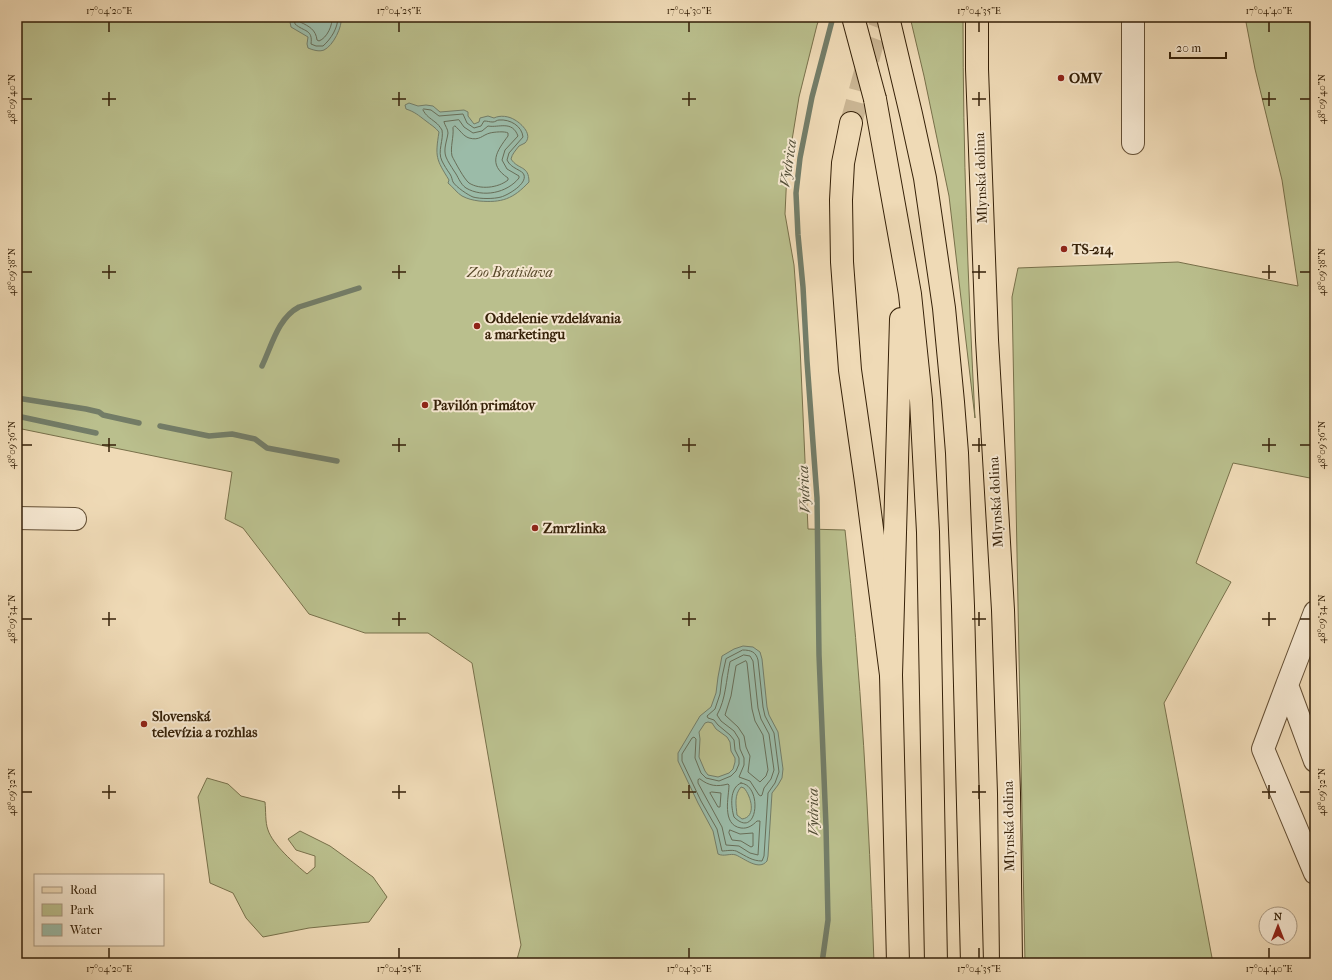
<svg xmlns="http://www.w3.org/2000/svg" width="1332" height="980" viewBox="0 0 1332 980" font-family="'IM FELL French Canon',serif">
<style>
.green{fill:#babf8d;stroke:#78704a}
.water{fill:#9bbba8;stroke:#737d68;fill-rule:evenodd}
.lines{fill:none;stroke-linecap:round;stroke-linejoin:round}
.shore{stroke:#686e58;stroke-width:1}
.stream{stroke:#737d68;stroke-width:5.5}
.major-tunnel{stroke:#cab593;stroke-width:22;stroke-dasharray:22 11;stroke-linecap:butt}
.minor-casing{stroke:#644f34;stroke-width:24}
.major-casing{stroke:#362108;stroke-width:24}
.highway-casing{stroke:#362108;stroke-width:24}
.minor{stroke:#f5e7d0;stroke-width:22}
.major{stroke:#efdab6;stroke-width:22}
.highway{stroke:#efdab6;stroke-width:22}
.highway-bridge-casing{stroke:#362108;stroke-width:24;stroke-linecap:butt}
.highway-bridge{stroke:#efdab6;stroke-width:22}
.ticks{fill:none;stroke:#362108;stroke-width:1.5}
.poi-dot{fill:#8f2418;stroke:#f5e7d0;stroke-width:1.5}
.labels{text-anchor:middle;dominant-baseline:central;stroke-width:4;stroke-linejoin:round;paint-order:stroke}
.poi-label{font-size:14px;font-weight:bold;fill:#362108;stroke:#f5e7d0;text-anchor:start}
.street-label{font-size:14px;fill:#362108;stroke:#f5e7d0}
.park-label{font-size:14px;font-style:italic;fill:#574829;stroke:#f5e7d0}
.water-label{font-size:15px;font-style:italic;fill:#544f38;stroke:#f5e7d0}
.neatline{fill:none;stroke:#362108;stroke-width:1.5}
.ticks-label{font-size:10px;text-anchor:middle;fill:#362108}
</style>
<rect width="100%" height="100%" fill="#efdab6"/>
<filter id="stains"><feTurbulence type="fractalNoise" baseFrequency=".005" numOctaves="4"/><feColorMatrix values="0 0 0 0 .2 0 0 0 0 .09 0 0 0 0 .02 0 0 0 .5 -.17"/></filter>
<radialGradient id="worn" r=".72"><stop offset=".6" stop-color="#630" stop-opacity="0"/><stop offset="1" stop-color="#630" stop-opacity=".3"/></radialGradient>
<!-- green -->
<path class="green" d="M17,17h803l-3,8 -18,72 -12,74 -2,43 9,51 6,81 8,183 37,1c16,143 24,288 29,433h-358l5,-18 -49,-282 -44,-30h-63l-56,-19 -66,-86 -18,-9 7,-47 -215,-44z
M910,17h53c0,134 5,268 12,401l-26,-222 -25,-120z
M1245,17h70v462l-82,-16 -37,100 35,19 -67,121 49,260h-188l-13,-666 6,-29 160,-6 120,24 -16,-106 -27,-111z
M207,778l21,6 13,12 24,6c1,9 0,20 3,28 5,15 27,34 39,44l8,-7v-11l-19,-6 -8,-11 12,-8 30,15 43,31 14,20 -18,25 -60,6 -46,9 -17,-19 -13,-25 -23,-10 -12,-86z"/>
<!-- water -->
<path class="water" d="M291,17h50c2,9 -8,29 -17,33 -5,2 -11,0 -16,-2l-1,-4 1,-7 -17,-10 -1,-5z
M409,103l9,3 8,-1 7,1 7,6 24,-2 4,2v4l6,8 5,-2 1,-4 8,-2 6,2c6,-3 15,-2 21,2 7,4 18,15 10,23 -2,1 -4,2 -6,3 -3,4 -7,8 -8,13 7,11 18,6 18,23 -16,17 -27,21 -50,19 -7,-1 -11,-2 -17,-5 -5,-3 -9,-9 -14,-13l1,-3c-13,-21 -14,-23 -10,-48 -4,-5 -8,-7 -13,-11 -8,-6 -11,-9 -20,-12l-1,-4z
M743,646l10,1 7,5 2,7 5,48 2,8 9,17 5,37 -1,9 -4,7 -6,8 -4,63 -1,5c-8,10 -22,-2 -31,-6 -6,-2 -12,2 -18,-1l-5,-23 -15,-28 -20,-42v-8l22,-37 11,-9 5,-14 2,-16 4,-21 12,-7zM708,722l4,1 4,6 11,8 3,5 1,9 4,7v4l-2,7 -4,4 -11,4 -10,-2 -3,-4 -6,-14 1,-18 -1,-7 6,-9zM741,787l3,1c7,8 13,29 -2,31l-5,-4c-1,-10 -3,-20 4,-28z"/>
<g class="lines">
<!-- shore -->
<path class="shore" d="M294,17l1,7c9,8 18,5 16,20l5,2h7c8,-7 15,-18 15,-29
M299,17l1,5c9,4 16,8 17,18l2,1c8,-3 14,-16 13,-24
M424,109l7,1 8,6 24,-2 4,9 7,5 7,-2 3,-5c4,0 5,1 9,1 2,0 4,-2 6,-2 11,-1 23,6 24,17l-14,16 -2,7c4,9 16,10 17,15 3,9 -16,20 -23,22 -7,2 -21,2 -28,0 -5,-2 -17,-10 -20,-15 -1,-2 -1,-5 -3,-8 -3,-4 -6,-9 -8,-13 -5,-10 2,-21 0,-31 -2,-3 -4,-6 -7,-8 -5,-4 -9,-6 -12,-12z
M459,120l5,7 9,6 9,-2 6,-5c11,2 24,-6 30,10l-13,14 -3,10 5,9 12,7v2c-12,15 -36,20 -53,10 -6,-4 -8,-12 -12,-17 -3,-5 -6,-9 -8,-14 -3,-8 1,-16 2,-24 0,-4 -3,-7 -4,-11z
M455,126c5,4 8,10 14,12 11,3 13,-3 21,-5 4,-1 15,-2 18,0v3c-11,15 -21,28 0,42v2c-10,8 -28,10 -39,3 -5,-4 -14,-21 -17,-27 -2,-9 2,-19 1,-28z
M743,650c8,0 13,2 15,10l5,47 2,9 9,17 5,39 -4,11 -7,10 -4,63 -2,5c-10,0 -16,-5 -24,-9 -4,-3 -12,-1 -16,-1l-5,-22 -16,-28 -19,-40v-7l10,-16 2,-1 2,2 -1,19 6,15 5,5 13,3 12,-5 5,-5 3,-7v-6l-4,-8 -1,-10 -4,-5 -12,-10 -4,-5 -6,-2 -1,-2 8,-7 5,-15 2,-17 4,-18z
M744,655l6,1 3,5 5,47 3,11 8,15 5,36 -3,9 -7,9 -2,7 -1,1 -2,-1 -9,-14 -11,-4 5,-12v-7l-4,-9 -1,-10 -5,-8 -13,-10 -4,-6c9,-16 9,-35 13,-53z
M746,661l1,2 5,46 3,12 8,14 5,35 -2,6 -6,6 -12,-10 2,-16 -4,-9 -2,-11 -6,-9 -13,-12 6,-19 5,-30z
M700,779c9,7 17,8 28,5l1,1c0,11 -8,40 12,43 7,1 12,-3 16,-7h3l-2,34 -8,-2 -11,-7 -13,-1 -4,-18 -24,-44v-3z
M741,783c22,2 17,58 -7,34 -3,-10 -5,-29 7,-34z
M712,792l9,1 -1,14h-2l-8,-14z
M730,830l10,4 13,-1v13l-2,1 -10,-6 -9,-1 -3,-7z"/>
<!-- stream -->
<path class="stream" d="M262,366c10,-21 16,-48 37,-59l60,-19
M17,398l69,11 13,3 4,3 36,8
M17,416l79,17
M160,426l49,10 23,-2 23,5 12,9 70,13
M822,963l6,-43 -2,-94 -7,-171 -2,-157 -10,-137 -4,-74 -5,-52 -2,-42 4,-35 12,-61 21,-80"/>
<!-- major-tunnel -->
<path class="major-tunnel" d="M851,123l21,-77 11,-29"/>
<defs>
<path id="minor" d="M1133,17v126
M17,518l58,1
M1315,612l-28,73 28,76
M1287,685l-24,64 52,124"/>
<path id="major" d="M977,17v52l10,271 16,270 6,183 2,170
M851,123l-8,40 -2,37 1,62 8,108 16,112 25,193 7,288"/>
<path id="highway" d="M888,17l23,97 14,64 19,130 9,94 4,51 6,153 9,357
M875,99l35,195 11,106 7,132 8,431
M891,675l10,-356"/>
</defs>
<!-- minor casing -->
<use href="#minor" class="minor-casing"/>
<!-- major casing -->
<use href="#major" class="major-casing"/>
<!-- highway casing -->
<use href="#highway" class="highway-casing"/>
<!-- minor -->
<use href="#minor" class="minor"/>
<!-- major -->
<use href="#major" class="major"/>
<!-- highway -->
<use href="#highway" class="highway"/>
<defs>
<path id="highway-bridge" d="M853,17l22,82"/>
</defs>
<!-- highway-bridge casing -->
<use href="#highway-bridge" class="highway-bridge-casing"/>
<!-- highway-bridge -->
<use href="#highway-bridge" class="highway-bridge"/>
</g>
<!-- ticks -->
<path class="ticks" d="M109,22v10M399,22v10M689,22v10M979,22v10M1269,22v10M109,92v14M399,92v14M689,92v14M979,92v14M1269,92v14M22,99h10M102,99h14M392,99h14M682,99h14M972,99h14M1262,99h14M1300,99h10M109,265v14M399,265v14M689,265v14M979,265v14M1269,265v14M22,272h10M102,272h14M392,272h14M682,272h14M972,272h14M1262,272h14M1300,272h10M109,438v14M399,438v14M689,438v14M979,438v14M1269,438v14M22,445h10M102,445h14M392,445h14M682,445h14M972,445h14M1262,445h14M1300,445h10M109,612v14M399,612v14M689,612v14M979,612v14M1269,612v14M22,619h10M102,619h14M392,619h14M682,619h14M972,619h14M1262,619h14M1300,619h10M109,785v14M399,785v14M689,785v14M979,785v14M1269,785v14M22,792h10M102,792h14M392,792h14M682,792h14M972,792h14M1262,792h14M1300,792h10M109,948v10M399,948v10M689,948v10M979,948v10M1269,948v10"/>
<!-- markers -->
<g class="poi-dot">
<circle cx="1061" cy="78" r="4"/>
<circle cx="1064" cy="249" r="4"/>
<circle cx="477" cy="326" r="4"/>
<circle cx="425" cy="405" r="4"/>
<circle cx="535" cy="528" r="4"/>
<circle cx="144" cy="724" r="4"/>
</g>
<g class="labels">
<!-- poi labels -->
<g class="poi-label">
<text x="1069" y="78">OMV</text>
<text x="1072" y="249">TS-214</text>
<text x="485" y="318">Oddelenie vzdelávania<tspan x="485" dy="16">a marketingu</tspan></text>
<text x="433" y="405">Pavilón primátov</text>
<text x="543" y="528">Zmrzlinka</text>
<text x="152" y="716">Slovenská<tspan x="152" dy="16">televízia a rozhlas</tspan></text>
</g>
<!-- street labels -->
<g class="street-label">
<text transform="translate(981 178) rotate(-92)">Mlynská dolina</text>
<text transform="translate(996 502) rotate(-93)">Mlynská dolina</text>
<text transform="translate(1009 826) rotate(-91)">Mlynská dolina</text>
</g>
<!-- park labels -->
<g class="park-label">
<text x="510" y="272">Zoo Bratislava</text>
</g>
<!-- water labels -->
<g class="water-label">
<text transform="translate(788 163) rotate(-82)">Vydrica</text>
<text transform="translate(804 489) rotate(-93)">Vydrica</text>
<text transform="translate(813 812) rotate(-91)">Vydrica</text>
</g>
</g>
<!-- margin -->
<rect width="1332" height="980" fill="none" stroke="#efdab6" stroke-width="44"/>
<!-- legend -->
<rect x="34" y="874" width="130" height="72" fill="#f5e7d0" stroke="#a99880"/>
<rect x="42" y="887" width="20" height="6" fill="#efdab6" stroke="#a99880"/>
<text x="70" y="894" font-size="12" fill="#362108">Road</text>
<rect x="42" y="904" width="20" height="12" fill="#babf8d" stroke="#a99880"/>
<text x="70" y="914" font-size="12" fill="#362108">Park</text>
<rect x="42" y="924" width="20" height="12" fill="#9bbba8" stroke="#a99880"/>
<text x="70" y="934" font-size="12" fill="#362108">Water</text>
<!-- north arrow -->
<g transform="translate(1278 926)"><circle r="19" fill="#f5e7d0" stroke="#a99880"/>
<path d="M0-3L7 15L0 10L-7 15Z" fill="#8f2418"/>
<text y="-6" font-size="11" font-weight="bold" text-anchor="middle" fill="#362108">N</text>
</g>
<!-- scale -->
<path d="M1170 52v6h56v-6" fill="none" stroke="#362108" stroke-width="2"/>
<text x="1176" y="52" font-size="12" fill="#362108" stroke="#f5e7d0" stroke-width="3" paint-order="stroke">20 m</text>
<rect x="22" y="22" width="1288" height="936" class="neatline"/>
<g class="ticks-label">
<text x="109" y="14">17°04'20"E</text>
<text x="399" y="14">17°04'25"E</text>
<text x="689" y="14">17°04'30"E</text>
<text x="979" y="14">17°04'35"E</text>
<text x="1269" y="14">17°04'40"E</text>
<text transform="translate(11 99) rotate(-90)" y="4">48°09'40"N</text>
<text transform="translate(1321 99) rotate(-90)" y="4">48°09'40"N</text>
<text transform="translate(11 272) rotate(-90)" y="4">48°09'38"N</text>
<text transform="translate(1321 272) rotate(-90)" y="4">48°09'38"N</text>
<text transform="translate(11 445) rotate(-90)" y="4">48°09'36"N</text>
<text transform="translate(1321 445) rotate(-90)" y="4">48°09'36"N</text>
<text transform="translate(11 619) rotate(-90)" y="4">48°09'34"N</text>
<text transform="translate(1321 619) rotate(-90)" y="4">48°09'34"N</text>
<text transform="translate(11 792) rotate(-90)" y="4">48°09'32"N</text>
<text transform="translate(1321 792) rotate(-90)" y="4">48°09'32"N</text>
<text x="109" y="972">17°04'20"E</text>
<text x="399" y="972">17°04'25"E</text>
<text x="689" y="972">17°04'30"E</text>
<text x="979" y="972">17°04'35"E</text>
<text x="1269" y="972">17°04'40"E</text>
</g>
<rect width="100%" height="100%" filter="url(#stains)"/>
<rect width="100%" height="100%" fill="url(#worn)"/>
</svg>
